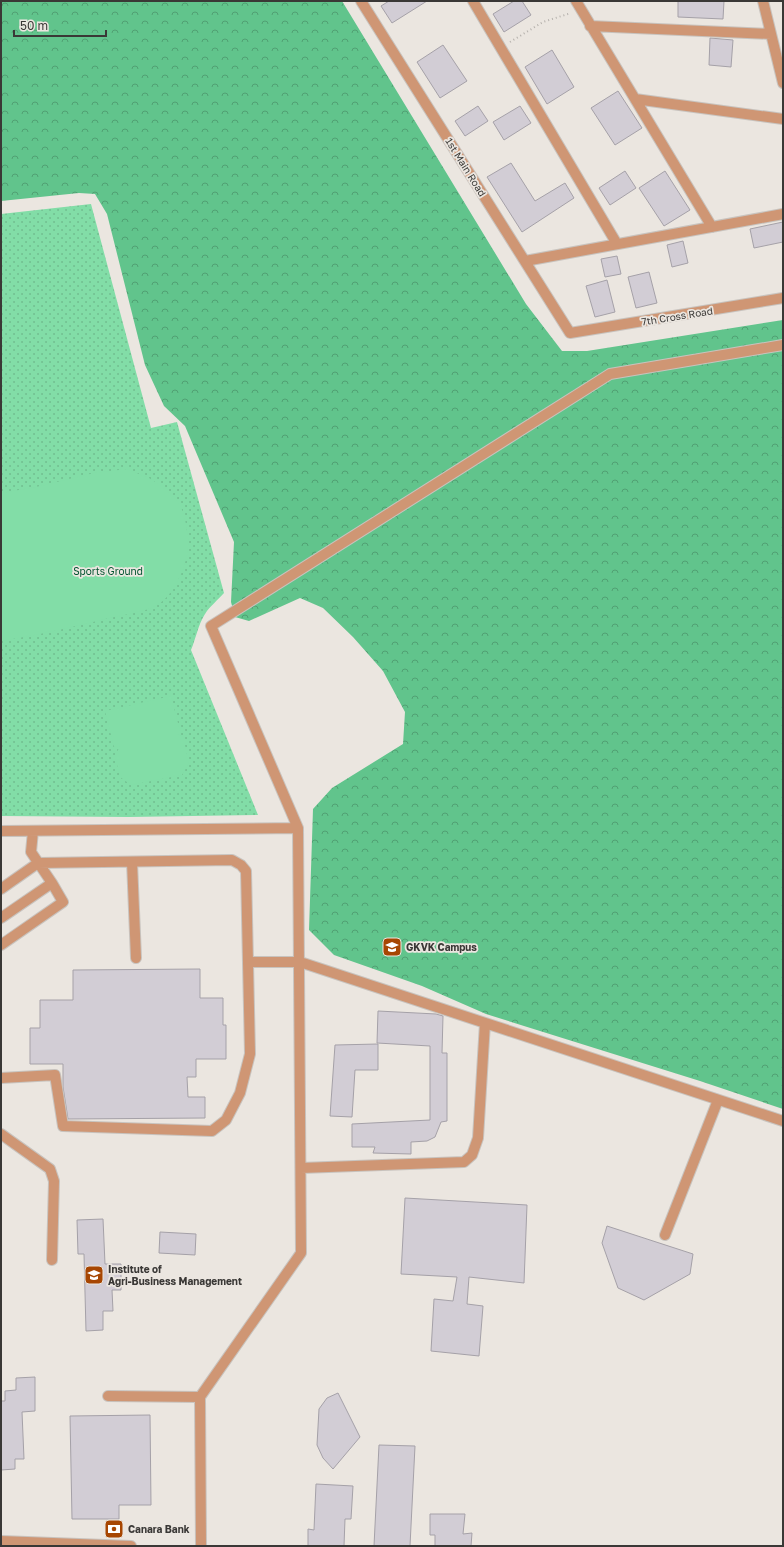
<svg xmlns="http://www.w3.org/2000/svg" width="784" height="1547" viewBox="0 0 784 1547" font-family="'Golos Text',sans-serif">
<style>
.green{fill:url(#green-dots)}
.forest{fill:url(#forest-crowns)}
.pitch{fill:#82dda7}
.building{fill:#d2cdd5;stroke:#a5a1a8}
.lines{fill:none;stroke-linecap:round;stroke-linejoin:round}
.minor-casing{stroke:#c8c3be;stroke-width:12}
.path{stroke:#b5b1ac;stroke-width:2;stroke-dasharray:1 3;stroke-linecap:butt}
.minor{stroke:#cf9674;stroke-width:10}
.labels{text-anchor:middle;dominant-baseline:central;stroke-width:3.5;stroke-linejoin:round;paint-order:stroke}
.street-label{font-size:10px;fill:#3a3836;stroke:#ebe6e0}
.park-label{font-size:10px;fill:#025430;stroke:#ebe6e0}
.poi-label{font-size:10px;font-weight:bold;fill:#3a3836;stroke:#ebe6e0;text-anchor:start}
</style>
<defs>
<pattern id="green-dots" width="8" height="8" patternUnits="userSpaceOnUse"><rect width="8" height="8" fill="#82dda7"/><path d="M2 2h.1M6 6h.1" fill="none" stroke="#71be90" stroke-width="1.8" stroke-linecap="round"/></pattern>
<pattern id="forest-crowns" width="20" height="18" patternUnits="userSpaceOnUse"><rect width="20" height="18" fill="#61c48c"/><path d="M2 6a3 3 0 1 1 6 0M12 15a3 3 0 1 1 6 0" fill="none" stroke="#51a073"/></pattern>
</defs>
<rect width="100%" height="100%" fill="#ebe6e0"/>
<!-- green -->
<path class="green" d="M91,204l60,224 26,-6 47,171c-6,7 -14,13 -19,21 -7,11 -9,24 -14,36l67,165 -129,2 -128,-1v-602z"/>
<!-- forest -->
<path class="forest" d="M1,1h341l184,303 36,47h25l196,-31v789l-83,-28 -214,-67 -64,-28 -88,-31 -25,-25 4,-121 19,-21 71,-44 2,-32 -22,-41 -30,-34 -30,-29 -23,-10 -51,23 -14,-4 -4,-15 3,-60 -49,-116 -21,-20 -19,-41 -38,-151 -12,-20 -16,-1 -78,8z"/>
<!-- pitch -->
<path class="pitch" d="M127,469c6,3 13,5 20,8 10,5 26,17 32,27 6,9 7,22 9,32 3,21 -12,59 -31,69 -12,7 -29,9 -43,12 -38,9 -75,18 -113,24v-148l35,-6 58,-14z
M171,696l9,35 -4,2 7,4 6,26 -7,12 -51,10 -11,-8 -5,-21 5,-10 -6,1 -9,-36z"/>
<!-- building -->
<path class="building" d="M389,1h38l-35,22 -11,-17z
M514,1h8l9,14 -27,17 -11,-18z
M678,1h46l-1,18 -45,-2z
M710,38l23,2 -2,27 -22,-2z
M443,45l24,36 -27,17 -23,-36z
M552,50l22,37 -27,17 -22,-37z
M618,91l24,37 -27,17 -24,-37z
M478,106l10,15 -23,15 -10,-15z
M520,106l11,17 -27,17 -11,-18z
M511,163l24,38 30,-18 9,15 -52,34 -35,-55z
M625,171l11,17 -26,17 -11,-17z
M665,171l25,39 -26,16 -25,-38z
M783,222v20l-29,6 -4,-19z
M683,241l5,22 -16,4 -5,-22z
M617,256l4,18 -16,3 -4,-18z
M649,272l8,31 -21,5 -8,-31z
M607,280l8,32 -20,5 -9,-31z
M200,969v29h23v27h3v34h-30v18h-9l1,20h17v21l-137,1 -5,-32v-23h-33v-36h10v-28h33v-30z
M378,1011l58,3 7,2 -1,37h5v68l-6,1 -6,15 -8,4 -16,1v12l-38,-1 2,-6h-23v-23l78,-4v-74l-53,-3z
M378,1044v26h-23l-3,47 -22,-1 5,-71z
M405,1198l122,7 -3,78 -55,-6 -2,27 16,2 -4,50 -48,-5 3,-52 19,2 4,-24 -56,-3z
M103,1219l2,45h16v26h-9l1,21h-10v19l-17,1 -2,-77h-6l-1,-34z
M607,1226l86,28 -3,20 -46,26 -26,-12 -16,-45z
M160,1232l36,2 -1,21 -36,-2z
M35,1377v34l-13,1 2,47h-9v10l-14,1v-69h4v-10l11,-1v-12z
M338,1393l22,44 -27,32 -10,-11 -6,-13 2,-36 8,-11z
M150,1415l1,90h-32v14h-47l-2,-103z
M379,1445l36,1 -5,100h-36z
M316,1484l37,2 -2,33h-6l-1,27h-36v-17l6,1z
M430,1514h35l-2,20 9,-1 -1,13h-36v-11h-5z"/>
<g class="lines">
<defs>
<path id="minor" d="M361,1l209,332 213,-35
M473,1l144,243
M576,1l136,226
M763,1l20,82
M590,26l181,8
M635,99l148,20
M525,261l258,-47
M298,828l-87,-202 399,-252 173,-29
M1,831l297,-3 3,425 -101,144 1,149
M132,862l4,96
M1,889l37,-26 194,-3 9,5 5,6 4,183 -10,39 -14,27 -14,11 -149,-5 -8,-51 -54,3
M1,918l51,-35 -21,-31 2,-21
M1,945l62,-43 -11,-19
M248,962h52l483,159
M1,1134l49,35 4,12 -2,79
M301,1168l163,-6 8,-7 6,-17 7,-115
M665,1235l53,-135
M108,1396l92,1
M1,1541l130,5"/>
</defs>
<!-- minor casing -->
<use href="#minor" class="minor-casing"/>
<!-- path -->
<path class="path" d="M510,42l33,-20 28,-9"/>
<!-- minor -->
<use href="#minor" class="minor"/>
</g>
<!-- icons -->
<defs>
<symbol id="university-square" viewBox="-11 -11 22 22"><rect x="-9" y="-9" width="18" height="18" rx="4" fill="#a74602" stroke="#ebe6e0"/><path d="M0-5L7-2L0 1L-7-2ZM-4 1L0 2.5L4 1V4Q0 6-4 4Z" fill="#fff"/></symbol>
<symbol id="bank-square" viewBox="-11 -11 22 22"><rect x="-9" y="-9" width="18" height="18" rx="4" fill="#a74602" stroke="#ebe6e0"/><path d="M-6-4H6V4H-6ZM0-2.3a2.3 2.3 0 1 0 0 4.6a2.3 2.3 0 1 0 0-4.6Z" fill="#fff"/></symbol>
</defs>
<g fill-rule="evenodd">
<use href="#university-square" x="381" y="936" width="22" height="22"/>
<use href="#university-square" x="83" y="1264" width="22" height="22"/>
<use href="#bank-square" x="103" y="1518" width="22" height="22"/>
</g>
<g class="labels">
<!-- street labels -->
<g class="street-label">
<text transform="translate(466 167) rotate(58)">1st Main Road</text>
<text transform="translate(677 316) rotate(-9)">7th Cross Road</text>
</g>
<!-- park labels -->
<g class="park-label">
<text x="108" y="571">Sports Ground</text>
</g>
<!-- poi labels -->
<g class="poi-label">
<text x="406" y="947">GKVK Campus</text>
<text x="108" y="1269">Institute of<tspan x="108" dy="12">Agri-Business Management</tspan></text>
<text x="128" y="1529">Canara Bank</text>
</g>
</g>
<!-- border -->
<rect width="784" height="1547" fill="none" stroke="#3a3836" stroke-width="4"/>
<!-- scale -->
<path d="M14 30v6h92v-6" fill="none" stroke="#3a3836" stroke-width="2"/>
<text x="20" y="30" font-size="12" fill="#3a3836" stroke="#ebe6e0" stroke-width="3" paint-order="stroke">50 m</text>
</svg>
